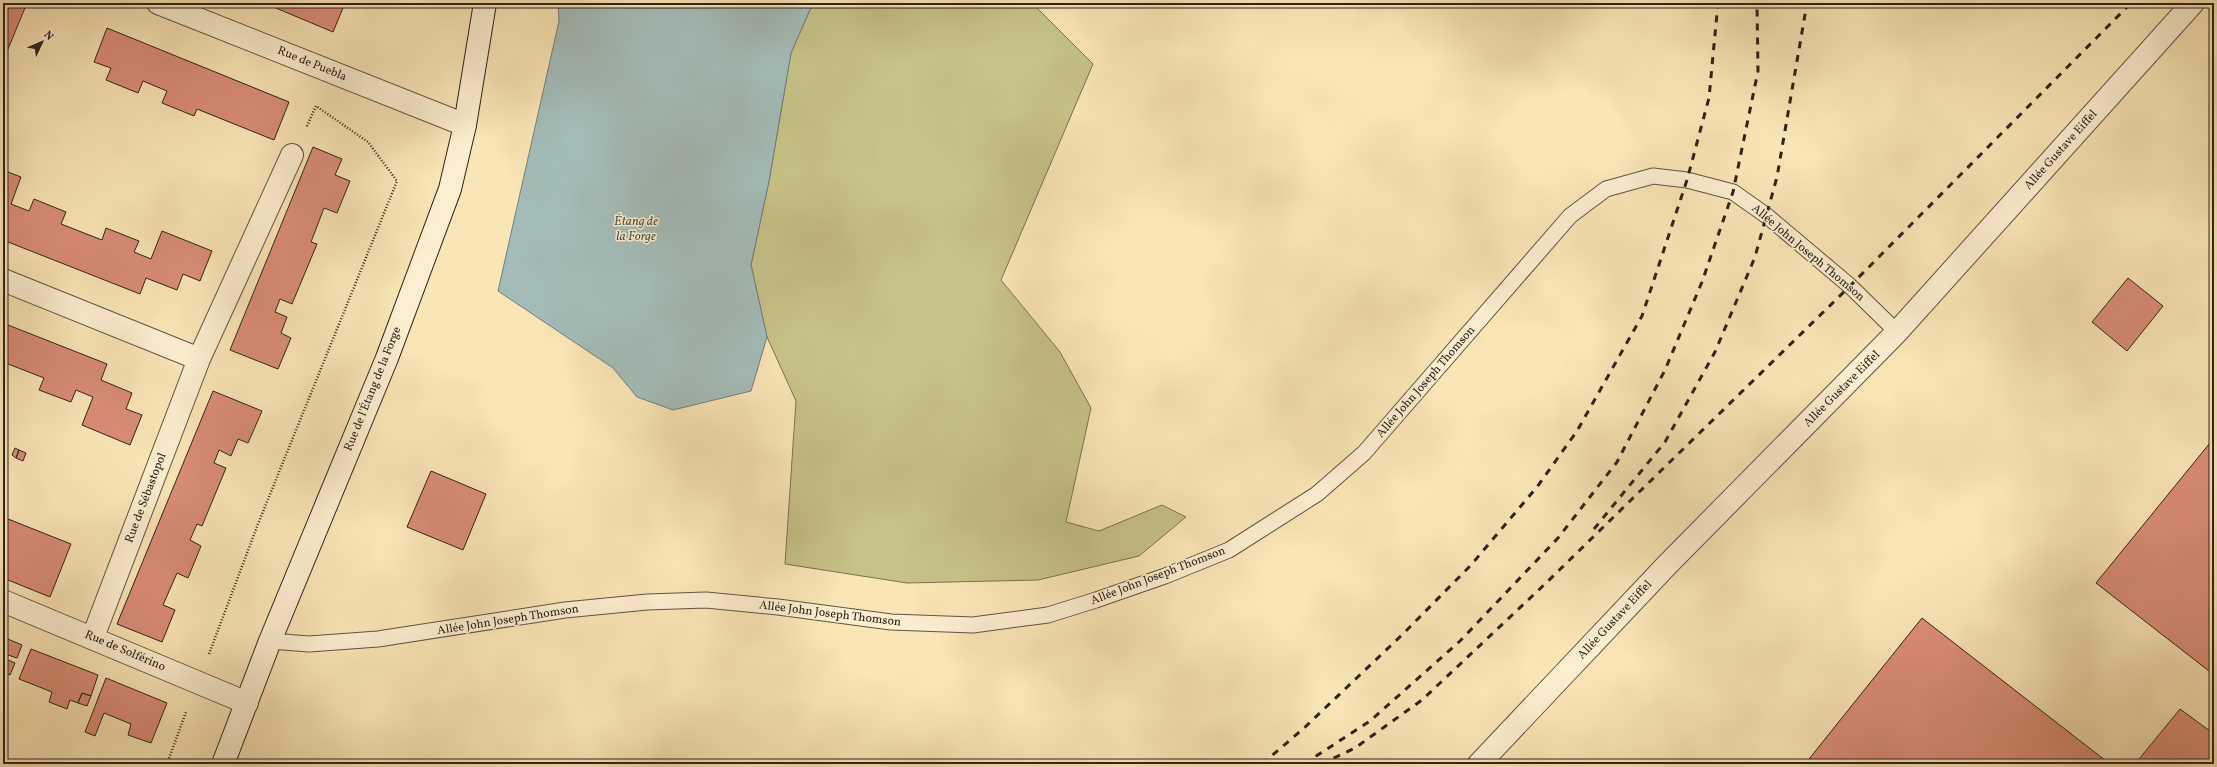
<svg xmlns="http://www.w3.org/2000/svg" width="2217" height="767" viewBox="0 0 2217 767" font-family="Vollkorn,serif">
<style>
.green{fill:#c6c288;stroke:#7a7251}
.water{fill:#a3bcb8;stroke:#747f79}
.building{fill:#da8d76;stroke:#2d231a}
.lines{fill:none;stroke-linecap:round;stroke-linejoin:round}
.lane-casing{stroke:#605441;stroke-width:17}
.street-casing{stroke:#605441;stroke-width:24}
.secondary-casing{stroke:#2d231a;stroke-width:24}
.path{stroke:#2d231a;stroke-width:2.5;stroke-dasharray:1 2;stroke-linecap:butt}
.lane{stroke:#fceed0;stroke-width:15}
.street{stroke:#fceed0;stroke-width:22}
.secondary{stroke:#fceed0;stroke-width:22}
.rail{stroke:#2d231a;stroke-width:3;stroke-dasharray:7 7;stroke-linecap:butt}
.labels{text-anchor:middle;dominant-baseline:central;stroke-width:3;stroke-linejoin:round;paint-order:stroke}
.street-label{font-size:12px;fill:#2d231a;stroke:#fceed0}
.water-label{font-size:13px;font-style:italic;fill:#505149;stroke:#fceed0}
</style>
<rect width="100%" height="100%" fill="#fae5b6"/>
<filter id="stains"><feTurbulence type="fractalNoise" baseFrequency=".005" numOctaves="4"/><feColorMatrix values="0 0 0 0 .2 0 0 0 0 .09 0 0 0 0 .02 0 0 0 .5 -.17"/></filter>
<radialGradient id="worn" r=".72"><stop offset=".6" stop-color="#630" stop-opacity="0"/><stop offset="1" stop-color="#630" stop-opacity=".3"/></radialGradient>
<!-- green -->
<path class="green" d="M813,3h219l61,61 -92,216 59,72 31,56 -25,114 33,9 63,-26 24,12 -47,39 -101,24 -131,3 -122,-19 11,-163 -29,-64 -16,-72 18,-84 22,-128z"/>
<!-- water -->
<path class="water" d="M558,3h255l-22,50 -22,128 -18,84 16,72 -16,54 -78,19 -36,-13 -24,-29 -115,-77 61,-270z"/>
<!-- building -->
<path class="building" d="M3,3h24l-19,46 -5,-2z
M264,3h81l-12,29z
M107,28l182,74 -15,38 -77,-31 -3,7 -32,-13 5,-12 -24,-10 -5,12 -32,-13 5,-12 -17,-6z
M3,47l5,2 -4,10h-1z
M313,147l29,12 -7,16 15,6 -13,32 -13,-5 -13,34 6,2 -25,60 -12,-5 -5,13 12,5 -6,16 10,5 -13,31 -48,-19z
M3,170l18,7 -10,27 18,7 5,-12 32,13 -5,12 41,16 4,-12 33,13 -5,11 17,7 11,-28 50,20 -12,30 -17,-7 -6,16 -31,-12 -6,16 -137,-54z
M2128,278l35,28 -36,45 -35,-29z
M3,323l104,41 -6,16 31,13 -6,16 16,6 -12,30 -48,-20 11,-28 -17,-7 -5,12 -32,-12 5,-12 -41,-16z
M213,391l49,20 -14,32 -10,-4 -7,17 -12,-6 -5,13 12,5 -24,58 -5,-2 -7,16 11,6 -13,32 -11,-5 -14,32 12,5 -13,32 -45,-18z
M2214,438v237l-118,-92z
M15,448l4,2 -3,8 -4,-3z
M19,450l7,3 -3,8 -7,-3z
M431,471l55,23 -23,56 -56,-23z
M3,517l68,27 -21,53 -47,-19z
M1922,618l5,4 183,142h-305z
M3,637l19,8 -5,13 -9,-3 -2,4 9,4 -5,12 -7,-3z
M31,649l67,26 -7,21 -9,-3 -4,10 -8,-3 -3,9 -18,-7 3,-10 -33,-13z
M106,678l61,25 -16,40 -23,-8 3,-11 -27,-11 -9,23 -10,-4z
M82,693l9,3 -4,10 -9,-3z
M2180,709l34,25v30h-79z"/>
<g class="lines">
<defs>
<path id="lane" d="M270,641l39,3 69,-5 187,-29 82,-8 59,-2 72,7 113,15 82,3 75,-10 48,-15 69,-24 64,-26 88,-56 47,-41 206,-237 36,-27 47,-13 34,4 46,12 34,24 83,70 47,46"/>
<path id="street" d="M158,3l307,122
M3,280l196,79
M3,601l244,102
M93,637l106,-278 93,-204
M1479,764l188,-199 230,-233 296,-329"/>
<path id="secondary" d="M223,764l47,-123 117,-283 63,-169 15,-64 20,-122"/>
</defs>
<!-- lane casing -->
<use href="#lane" class="lane-casing"/>
<!-- street casing -->
<use href="#street" class="street-casing"/>
<!-- secondary casing -->
<use href="#secondary" class="secondary-casing"/>
<!-- path -->
<path class="path" d="M209,654l49,-130 139,-343 -29,-39 -52,-36 -10,22
M167,764l19,-52"/>
<!-- lane -->
<use href="#lane" class="lane"/>
<!-- street -->
<use href="#street" class="street"/>
<!-- secondary -->
<use href="#secondary" class="secondary"/>
<!-- rail -->
<path class="rail" d="M1594,529l71,-87 50,-90 40,-95 22,-80 30,-174
M1262,764l41,-35 100,-95 68,-69 66,-78 40,-56 65,-115 45,-136 22,-82 9,-95
M1304,764l66,-43 90,-80 98,-103 59,-76 48,-92 37,-88 31,-90 25,-121 -1,-68
M1321,764l34,-16 67,-48 123,-116 305,-298 281,-283"/>
</g>
<g class="labels">
<!-- street labels -->
<g class="street-label">
<text transform="translate(312 64) rotate(22)">Rue de Puebla</text>
<text transform="translate(2061 150) rotate(-48)">Allée Gustave Eiffel</text>
<text transform="translate(1808 253) rotate(40)">Allée John Joseph Thomson</text>
<text transform="translate(1426 382) rotate(-49)">Allée John Joseph Thomson</text>
<text transform="translate(373 389) rotate(-68)">Rue de l'Étang de la Forge</text>
<text transform="translate(1842 389) rotate(-45)">Allée Gustave Eiffel</text>
<text transform="translate(146 498) rotate(-69)">Rue de Sébastopol</text>
<text transform="translate(1158 576) rotate(-21)">Allée John Joseph Thomson</text>
<text transform="translate(830 614) rotate(7)">Allée John Joseph Thomson</text>
<text transform="translate(508 620) rotate(-9)">Allée John Joseph Thomson</text>
<text transform="translate(1615 620) rotate(-47)">Allée Gustave Eiffel</text>
<text transform="translate(125 651) rotate(23)">Rue de Solférino</text>
</g>
<!-- water labels -->
<g class="water-label">
<text x="636" y="222">Étang de<tspan x="636" dy="15">la Forge</tspan></text>
</g>
</g>
<!-- margin -->
<rect width="2217" height="767" fill="none" stroke="#fae5b6" stroke-width="16"/>
<rect x="4" y="4" width="2209" height="759" fill="none" stroke="#2d231a" stroke-width="2"/>
<rect x="8" y="8" width="2201" height="751" fill="none" stroke="#2d231a"/>
<!-- north arrow -->
<g transform="translate(42 42) rotate(46)" stroke="#fceed0" stroke-width="3" paint-order="stroke">
<path d="M0-3L7 15L0 10L-7 15Z" fill="#2d231a"/>
<text y="-6" font-size="11" font-weight="bold" text-anchor="middle" fill="#2d231a">N</text>
</g>
<rect width="100%" height="100%" filter="url(#stains)"/>
<rect width="100%" height="100%" fill="url(#worn)"/>
</svg>
